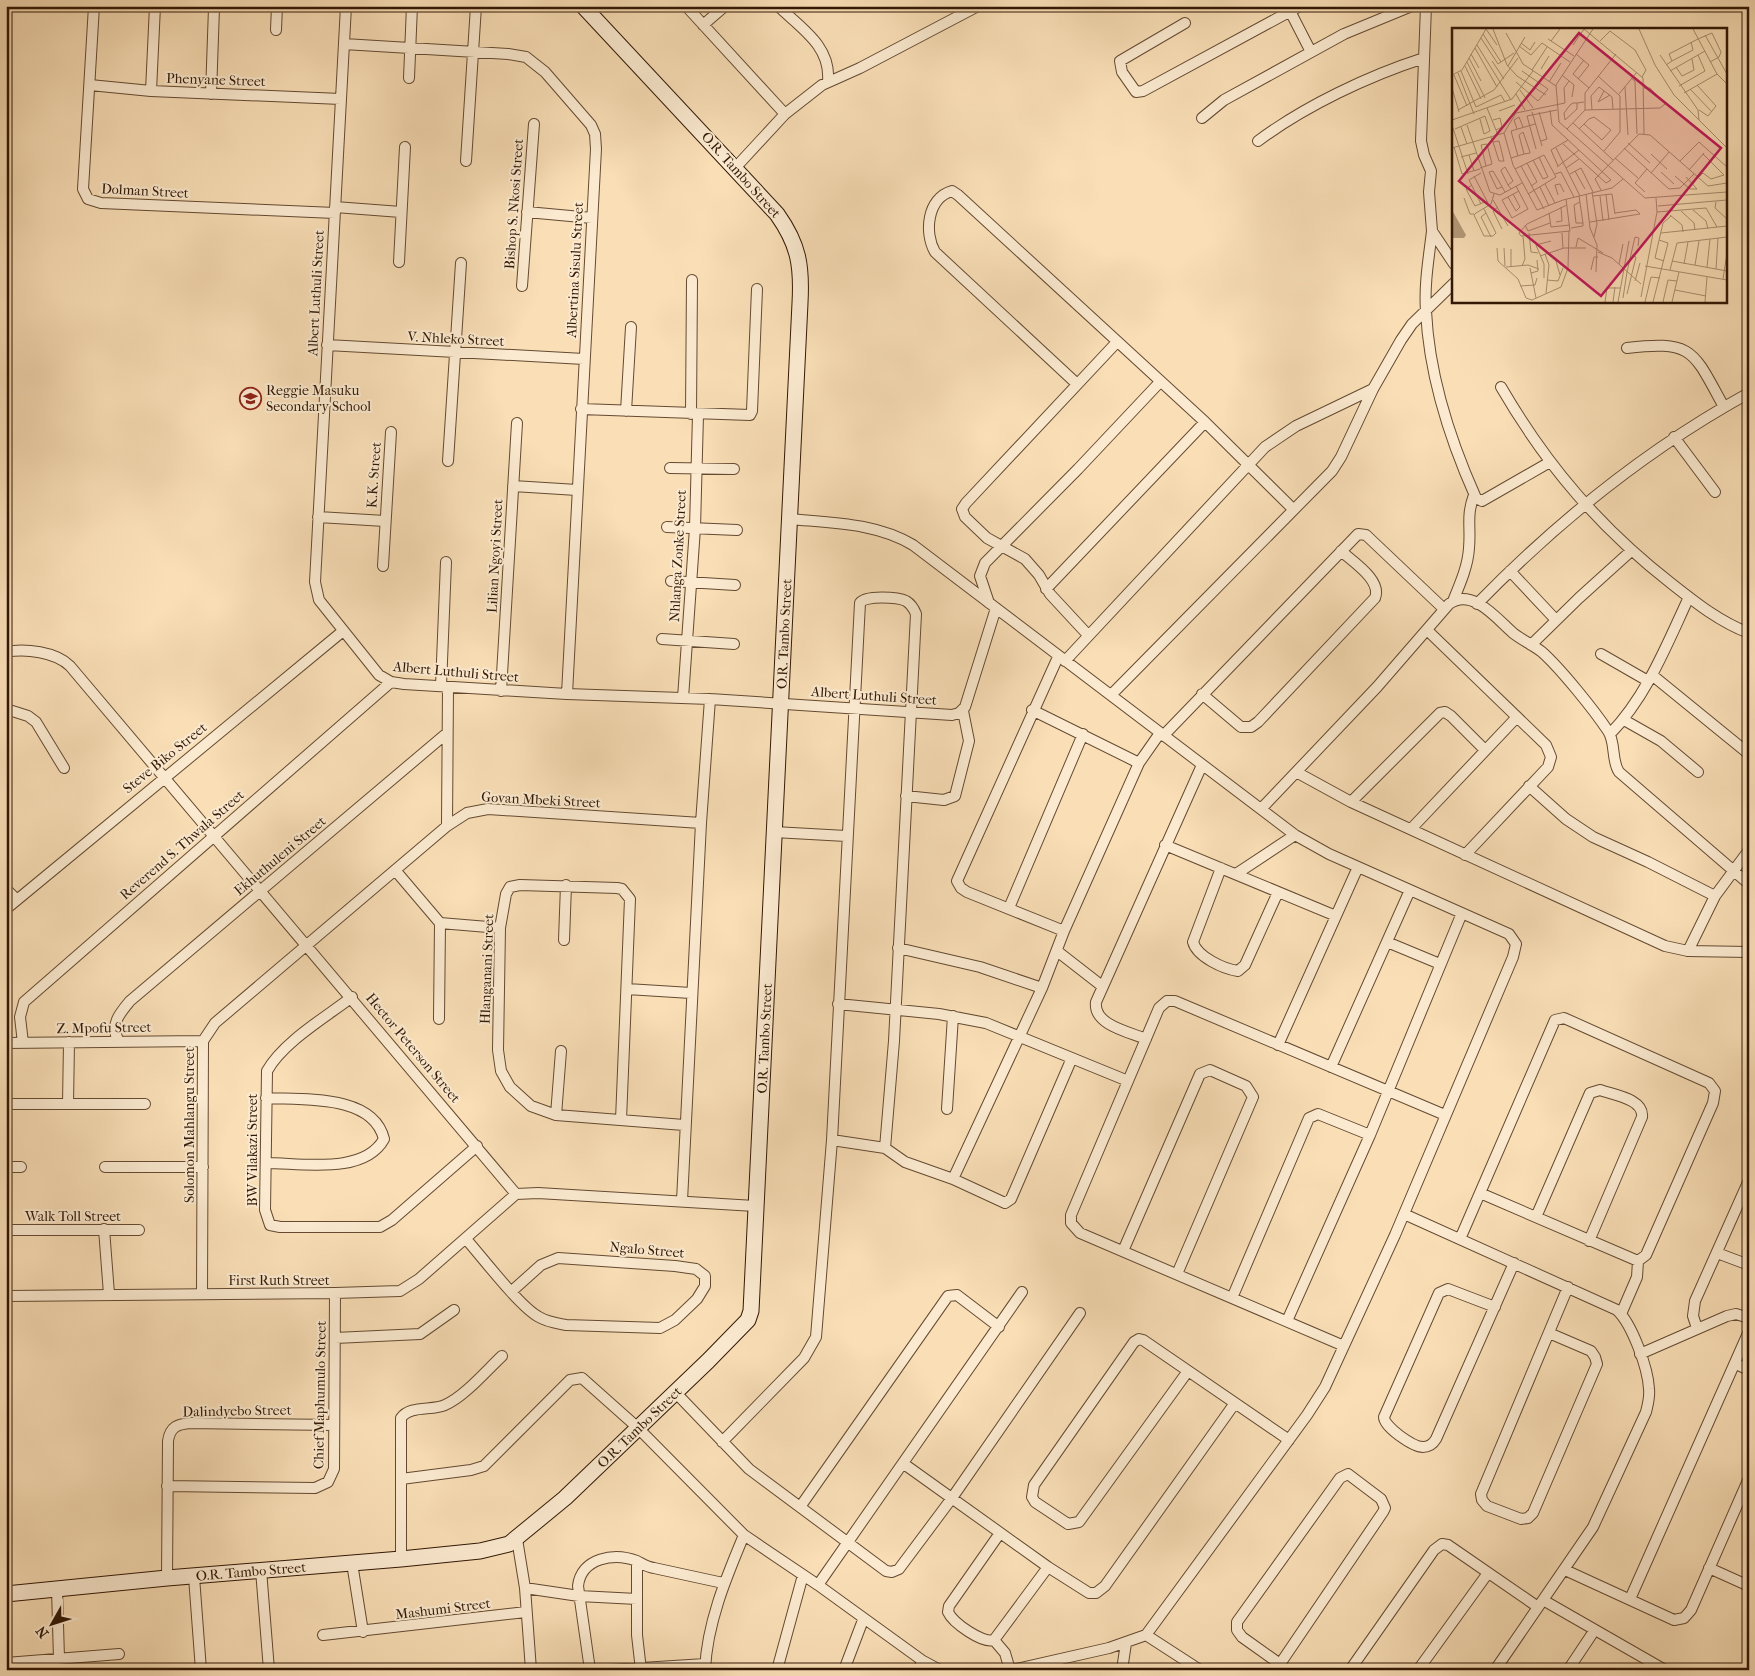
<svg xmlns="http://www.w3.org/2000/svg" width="1755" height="1676" viewBox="0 0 1755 1676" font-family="'IM FELL French Canon',serif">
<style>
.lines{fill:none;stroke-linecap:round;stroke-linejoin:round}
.street-casing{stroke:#644a31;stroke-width:12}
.secondary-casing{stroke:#321805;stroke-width:17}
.street{stroke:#fbead0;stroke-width:10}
.secondary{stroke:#fbead0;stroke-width:15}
.labels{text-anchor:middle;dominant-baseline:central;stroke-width:4;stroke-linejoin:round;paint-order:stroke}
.street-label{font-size:14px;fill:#321805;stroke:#fbead0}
.poi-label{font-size:14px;fill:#321805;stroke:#fbead0;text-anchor:start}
.inset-road{fill:none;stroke:#a98f6f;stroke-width:1}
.view{fill:#c2185b;fill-opacity:0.15;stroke:#c2185b;stroke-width:2.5}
.inset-edge{fill:none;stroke:#321805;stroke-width:2.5}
</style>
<rect width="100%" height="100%" fill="#f9deb6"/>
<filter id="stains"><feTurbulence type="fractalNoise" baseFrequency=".004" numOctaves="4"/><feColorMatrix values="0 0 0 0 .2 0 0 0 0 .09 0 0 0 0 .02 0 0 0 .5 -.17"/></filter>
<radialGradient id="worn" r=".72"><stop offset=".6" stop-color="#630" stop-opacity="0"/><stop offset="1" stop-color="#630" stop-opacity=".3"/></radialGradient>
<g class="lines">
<defs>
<path id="street" d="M94,6l-11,183 5,10 13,4 234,10
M346,6l-31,576 4,18 60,75 12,7 13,2 163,10 143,5 242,16 7,-2 6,-6 31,-99
M686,6l99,108
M778,6c23,22 53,40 50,75
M1426,6l-5,135 3,14 7,16 -2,21 3,39 22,33
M1290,11l21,41
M1185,23l-65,38 2,11 14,20 7,-1 157,-85
M703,25l22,-19
M276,30l1,-24
M344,44l164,10 18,3 19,15 46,53 4,9 1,15 -29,545
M409,78l3,-72
M90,85l61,6 190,8
M151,91l4,-85
M211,94l3,-86
M1202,118l22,-18 120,-66 68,-28
M1258,141c47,-35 110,-65 166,-83
M466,161l10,-155
M736,167l49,-53 37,-29 38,-17 118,-62
M335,207l66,5
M527,212l65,6
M1432,231c-3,26 -8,53 -6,80 3,63 24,129 50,187l6,3 68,-39
M399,262l6,-115
M522,286l12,-162
M327,345l257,14
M1627,348c67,-8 66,3 97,59
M1077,384l-142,-132c-11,-19 -8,-54 17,-61l6,4 247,227 88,87
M1501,387c46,79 99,141 171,197 24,19 48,38 77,49
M581,409l169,6 2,-4 5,-122
M626,411l5,-84
M691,414l1,-134
M1674,437l41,55
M448,461l13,-198
M670,468l64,1
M513,486l64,4
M318,517l67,4
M790,519c43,4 86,4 123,26l382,290 34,19 180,80 7,10 -3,13 -118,278 -70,152 -18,28 -161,220 -37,13 -97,22
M667,527l70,3
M383,566l8,-134
M1510,571l46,49
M671,581l64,4
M1046,589l159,-167
M1453,601c7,-17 15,-35 16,-53 2,-21 -3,-32 5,-53
M989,603l-9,-27 5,-13 93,-94 82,-87
M1477,604c82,-84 170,-155 272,-211
M1427,630l119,115 5,12 -3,10 -83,88
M1088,635l-38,-41 -11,-19 -14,-16 -38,-21 -22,-21 -3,-8 4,-6 151,-161
M662,639l72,5
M1531,645l48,-47 52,-47
M6,652c19,-4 50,0 64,14l446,528 22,-1 217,13
M1601,654l47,27
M1058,657l-101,224 4,7 6,4 97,39
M1065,661l200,-214 31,-21 77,-37
M1652,675l97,79
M441,686l5,-124
M501,691l16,-268
M1202,694l39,33h10l7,-5 117,-124c7,-18 -22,-36 -34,-47
M1111,695l221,-224 9,-14 32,-68 28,-49 11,-16 42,-41
M683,698l12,-170 3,-113
M6,709l22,7 8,6 28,46
M1032,710l107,53
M1624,720l37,21 37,31
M1610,734c37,-38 57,-90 79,-137
M1163,736l195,-202 8,1 78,74
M1298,773l53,29 314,144 23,5 61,1
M1529,786l37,33 27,18 55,25 67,34 -27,55
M906,796l38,4 11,-4 14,-55 -6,-30
M1351,802l89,-89 5,-1 6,4 34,34
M1261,809l116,-122 72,-83c23,-17 48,15 64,29 9,7 20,12 29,19 19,17 52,58 66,79 8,12 3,29 11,41l130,112
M447,826l1,-139
M1411,829l106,-112
M774,832l72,4
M1165,845l171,71
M1221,868l-28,74c4,15 31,27 45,29l7,-6 33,-73
M395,870l45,53 60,5
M1236,874l59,-39
M6,889l11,11
M1715,896l34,-46
M1009,908l74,-174
M6,909l337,-278
M564,940l2,-55
M1387,942l53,22
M898,948l82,19 62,21
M1057,951l45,35
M627,989l64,4
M352,997c-26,20 -69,45 -85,74l-2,139 5,15 10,2h100l12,-7 85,-74
M838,1004l101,10 47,9 142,58
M439,1019l1,-96
M1146,1039c-17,-7 -53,-14 -50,-37l106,-237
M118,1040c-8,-16 2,-27 12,-39l317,-268
M6,1043l197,-2
M23,1043l-3,-26 4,-15 367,-320
M1278,1045l80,-178
M1331,1067l79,-177
M266,1098c37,2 107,-4 118,41 -20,36 -82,24 -118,24
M6,1104h139
M68,1104l1,-62
M947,1109l6,-93
M556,1115l5,-64
M621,1120l9,-221 -8,-10 -5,-1 -97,-3 -10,2 -4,7 -6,34 -2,122 3,21 9,16 21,19 25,9 128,10
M832,1140l53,8 20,14 48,17 52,24 6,-4 61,-141
M6,1167h15
M105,1167h98
M953,1179l89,-191 22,-57 75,-168 21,-30
M682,1201l19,-378 9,-124
M1404,1214l213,96c15,14 31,58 32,79 1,8 -1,15 -3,23l-53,115 -98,143
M1536,1217l54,-124 10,-3c14,5 44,9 42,27l-53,124
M104,1229l5,65
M6,1230h133
M466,1239c16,18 54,68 73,78 8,5 17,6 27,8l94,3 15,-8 22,-21 8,-13v-10l-9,-7 -21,-3 -117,-8 -17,7 -29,26
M1460,1239l95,-219 9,-2 145,65 6,8 -2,12 -67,152 -8,6 -158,-68
M1123,1251l77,-177 10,-4 36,16 7,11 -76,177
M1717,1253l32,12
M202,1293l1,-252 12,-18 232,-197 20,-13 21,-4 213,14
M6,1296l329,-3 65,-2 19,-12 97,-85
M1232,1298l77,-180 9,-4 52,21
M1495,1307l-47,-18 -9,4 -55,124c0,10 29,30 39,30 6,0 10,-3 13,-8l78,-176
M1621,1314l16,-37 1,-16
M1287,1321l83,-186 92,-222
M1697,1328l-4,-12 2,-15 54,-121
M1549,1333l42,18 4,6 2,7 -64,149 -5,5 -7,1 -34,-13 -5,-6 -1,-6 87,-207
M335,1338l85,-4 34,-24
M1344,1346l-264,-113 -9,-10v-8l88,-207 8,-7h8l270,114
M1640,1354l87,-38 9,-2 13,4
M1736,1364l13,6
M1188,1371l-109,151 -11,2 -33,-22 -3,-5 2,-12 100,-143 5,-3 4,1 146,100
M675,1392l74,77 137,102 6,1 7,-3 53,-71 128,-185
M722,1442l82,-84 12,-21 16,-197 28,-537c5,-8 38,-6 46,-2 5,3 8,8 10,13l-22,427 -9,107
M904,1464l144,103 41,26h7l9,-7 130,-183
M401,1479l70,-9 13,-4 86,-86 12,-2 55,49 107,108 74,50 105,76 17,9
M167,1486l148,2 13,-6 6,-13 1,-176
M800,1507l148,-211 9,-1 42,32
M1000,1533l-51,73 -1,6c5,11 35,32 46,28l54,-73
M517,1539l8,49 6,82
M401,1559v-141c9,-13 31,-7 44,-13 19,-8 42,-35 57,-49
M637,1561v74l4,35
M352,1563l11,69
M1709,1568l40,18
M261,1570l8,100
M1565,1570l109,50 10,-2 7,-8 58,-132
M194,1577l7,93
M167,1578l1,-137c2,-14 9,-17 23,-18l143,2
M818,1585l204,-293
M525,1588l54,8 58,3
M57,1589l2,70
M1630,1599l119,-268
M1543,1600l122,70
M323,1635l203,-23
M1146,1635l54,35
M994,1640l11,13 5,17
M6,1663l113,-9
M590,1670l-12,-84c3,-28 36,-34 59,-25 6,3 10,6 17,7 23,5 46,10 69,15
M610,1670l95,-6
M705,1670c2,-47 21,-92 39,-135
M777,1670l26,-95
M844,1670l19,-50
M918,1670l5,-9
M1122,1670l4,-27
M1276,1670l4,-6 103,-152 2,-4 -4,-9 -33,-25 -8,4 -103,144v8l5,7 38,27
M1350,1670l84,-120 8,-6 6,1 90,62
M1418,1670l70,-97
M1568,1670l26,-39"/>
<g id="secondary">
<path id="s1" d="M6,1594l161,-16 234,-19 79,-8 29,-7 56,-46 143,-137 40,-41 3,-9 49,-1008c2,-37 -1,-58 -23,-89l-194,-208"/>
</g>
</defs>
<!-- street casing -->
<use href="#street" class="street-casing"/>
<!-- secondary casing -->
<use href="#secondary" class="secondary-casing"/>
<!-- street -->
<use href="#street" class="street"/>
<!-- secondary -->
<use href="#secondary" class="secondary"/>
</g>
<!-- icons -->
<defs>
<symbol id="school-ring" viewBox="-11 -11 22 22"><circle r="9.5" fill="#fbead0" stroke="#8f2418" stroke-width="1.5"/><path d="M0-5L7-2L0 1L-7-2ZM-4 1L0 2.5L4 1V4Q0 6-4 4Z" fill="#8f2418"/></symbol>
</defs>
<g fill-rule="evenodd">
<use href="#school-ring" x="238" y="386" width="25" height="25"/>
</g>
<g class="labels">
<!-- street labels -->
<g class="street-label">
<text transform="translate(216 80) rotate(2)">Phenyane Street</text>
<text transform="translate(741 175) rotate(48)">O.R. Tambo Street</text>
<text transform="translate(145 191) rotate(3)">Dolman Street</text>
<text transform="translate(514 204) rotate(-86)">Bishop S. Nkosi Street</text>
<text transform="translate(575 270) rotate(-87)">Albertina Sisulu Street</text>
<text transform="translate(316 293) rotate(-87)">Albert Luthuli Street</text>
<text transform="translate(456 339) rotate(3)">V. Nhleko Street</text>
<text transform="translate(374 475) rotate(-86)">K.K. Street</text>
<text transform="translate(495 556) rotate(-87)">Lilian Ngoyi Street</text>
<text transform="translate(678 556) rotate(-87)">Nhlanga Zonke Street</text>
<text stroke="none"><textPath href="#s1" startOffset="1521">O.R. Tambo Street</textPath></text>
<text transform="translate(456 672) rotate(5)">Albert Luthuli Street</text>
<text transform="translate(874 696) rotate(4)">Albert Luthuli Street</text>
<text transform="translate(165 758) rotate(-39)">Steve Biko Street</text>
<text transform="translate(541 800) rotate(3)">Govan Mbeki Street</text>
<text transform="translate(182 845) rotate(-41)">Reverend S. Thwala Street</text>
<text transform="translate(280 856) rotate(-40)">Ekhuthuleni Street</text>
<text transform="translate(487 969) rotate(-88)">Hlanganani Street</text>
<text transform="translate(104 1028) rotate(-1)">Z. Mpofu Street</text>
<text stroke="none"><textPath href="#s1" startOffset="1116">O.R. Tambo Street</textPath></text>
<text transform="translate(413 1048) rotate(50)">Hector Peterson Street</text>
<text transform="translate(189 1125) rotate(-90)">Solomon Mahlangu Street</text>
<text transform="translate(252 1150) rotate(-90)">BW Vilakazi Street</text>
<text x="73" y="1216">Walk Toll Street</text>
<text transform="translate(647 1250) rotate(5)">Ngalo Street</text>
<text x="279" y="1280">First Ruth Street</text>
<text transform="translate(320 1395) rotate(-89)">Chief Maphumulo Street</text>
<text transform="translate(237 1411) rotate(-1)">Dalindyebo Street</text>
<text stroke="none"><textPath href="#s1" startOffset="681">O.R. Tambo Street</textPath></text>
<text stroke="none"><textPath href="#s1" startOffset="246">O.R. Tambo Street</textPath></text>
<text transform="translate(443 1609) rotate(-7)">Mashumi Street</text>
</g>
<!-- poi labels -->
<g class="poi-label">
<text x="266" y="390">Reggie Masuku<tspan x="266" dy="16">Secondary School</tspan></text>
</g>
</g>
<!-- overview -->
<g transform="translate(1452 28)">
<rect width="275" height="275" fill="#f9deb6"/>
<path d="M0,182l14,25 -2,3h-12z" fill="#b59b7a"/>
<path class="inset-road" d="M34,1l11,16M41,1l14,36 10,11 29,19M141,1l-37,56 3,37 86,76 82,-6M187,1l16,36 19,30 53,53M241,1l24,45 10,10M54,5l17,31 33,22M31,6l18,28M253,7l22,39M29,10l17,26 16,-11M96,11l26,17M246,11l14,-6 9,19 -2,5 -9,5M99,13l9,-12M148,13l10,-10 25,19 11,20 -4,7M69,15l9,7 5,-8M25,17l34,55M121,17l11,-16 59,49 1,56M67,18l12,9 11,-12 28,19M23,20l22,39M19,26l8,14M124,26l13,11 -11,14M208,27l38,55 1,10M17,30l12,23M132,32l-11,14 16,14M40,33l12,18M220,33l21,-11 -2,-8M15,34l18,36M214,37l6,-4 -3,-7 29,-15M13,38l16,33M56,38l17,-29M224,39l6,9 12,-6 -2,-11M89,41l8,-13M80,42l15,-23M9,43l15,36 25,-12 4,7M70,43l26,18 -10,12M218,43l35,-20M6,45l16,41M0,47l10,-5 24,-41M2,47l13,31M110,47l12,10 -2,12M146,48l22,20v36l-16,19M179,50l4,3 2,53M117,53l-5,7 1,15 -49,10 -12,20 9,32 24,45 26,-10 49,-12 11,-9M64,54l22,19M97,54l12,-19M245,57l19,21 -8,10 -9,-6M227,58l26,-15 -7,-16M173,59l3,48M0,60l7,24M238,61l22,23M68,62l13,18M152,63l-6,11 12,-7M232,65l33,-19M64,66l9,16M167,66l18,-22M125,75v6l-12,11 -1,-7 6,-8 3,-2h4l7,-1M35,80l11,27M6,82l36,-20 24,-32M98,82l2,15 59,55 -5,3 -43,-39M133,82v-17l31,-39M140,82l-1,-14 8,-9 13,10 1,12M47,83l16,-6M80,84l10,34M87,84l8,27 -6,2M28,91l4,15M0,92l60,-21 21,-28M41,92l7,-2 2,9 -6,3M121,95l40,37M0,97l16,49M15,97l23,67 10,3 22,-12M9,99l6,17M3,101l30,-13 5,15 -6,3M65,101l-3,-9 5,-3 4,10M115,101l18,-19 75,-2 5,-4 -15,-16h-6M127,101l10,-10 5,-2 17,13 -9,10 -18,-16M39,109l2,5 6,19h5l-5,-20 -6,1M176,115l22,20M29,117l5,21M2,119l8,27 18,-5M0,120l52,-15M104,120l24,48M172,120l45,41 11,-1 14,-14M84,121l-9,-33 30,-6M199,126l16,15M17,127l5,16M66,128l-7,-25 24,-7M9,129l15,-4M59,130l13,-4 6,-1v-1l-7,-20 -4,3 5,19M163,130l23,20M81,132l10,19 5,-2 -9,-20M228,133l19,-19 28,25M75,135l10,19 -6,4M69,138l23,43M106,138l-7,-16 17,-10M105,139l22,-17M28,140l12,-4 -5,-20 -6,1M114,140l13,-9M63,141l29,-14 12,22 -28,17M237,142l15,-17M123,143l10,18M209,144l13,12M29,145l-12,7 12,24M199,145l18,-21M103,146l6,-2 13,25M118,146l11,-6 12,24M22,148l14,27M223,148l15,13h7l-11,-12M246,150l5,-5 8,6 13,-4 -21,-21M93,156l10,19M20,157l-6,4 9,17 12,-5M56,157l5,-4 -8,-14 -4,3v1l7,14 3,4M64,158l12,23 -16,9 -10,-18 17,-9M256,158l19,-3M50,159l-5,2 -8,-17 4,-1 12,21M88,159l9,19M149,162l-6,-11 44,-45 11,1 58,51M140,164l5,32 -3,13M193,164l-10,-9 12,-14M134,166l4,34 7,17 -1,27M106,167l-3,-10 5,-1 4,8M154,167l3,25M127,168l4,27M141,168l19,-2 3,20M148,168l3,25M56,169l8,14 4,-4 -7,-13M12,170l6,16h4M114,171l4,32 -49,5 -2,-3 8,-9 40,-19M41,172l15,26M128,174l-6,3 2,18h7M264,174l-1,6 12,11M206,178l69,-6M46,179l-5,4 9,18M254,180l11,19M32,181l12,24 -3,3h-9l-10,-21 2,-2 15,-9 3,-10M241,182l13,11 2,8M229,183l13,12 1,7M205,184l49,-4M34,185l-5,4 10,20M97,185l2,14 19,-2M218,187l12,10 1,7M104,194l6,-1 -1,-14M138,194l50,-8 -4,-4 -21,3M73,197l3,6 22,-8M119,200l12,-2v-3M77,205l2,19 7,1M110,205l1,15M209,205l66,-7M124,219l2,-9 25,15M45,220l1,13 20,18 8,19 6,2 29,-13 7,-19 1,-37M52,220l1,18M146,224l14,6 29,26M95,225l9,8 4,14M93,226l4,11 -3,28M88,228l24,-8h22M212,233l-9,-3 8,-35 8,-7M220,233l55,10M167,236l4,-20M232,236l4,-22M243,237l4,-24M70,238l3,-7 -2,-23M193,238l82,14M54,239l22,-2 11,4M59,239v-18M255,239l3,-28M78,240l6,30M264,241l2,-31M139,242l3,-13h4M218,242l7,-27 50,-6M175,244l8,-35 4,1 -1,8M79,245l7,-2 -1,-11M92,250v-14l-8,-19 15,-4M271,251l4,-26M95,252l11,1 5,-13M183,253l5,-18M68,258l15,-1 2,-7M223,262l31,6M175,266l9,-37 -4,-2M189,269l16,-85 -1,-14M171,270l4,-26M153,274l2,-14h13M161,274l2,-15M166,274l11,-61M193,274l6,-25 9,1M201,274l15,-59 -9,-3M211,274l5,-22 9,1M220,274l7,-30M253,274l2,-25"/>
<path class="view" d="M127,5l142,115 -120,148 -142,-115z"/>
<rect width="275" height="275" class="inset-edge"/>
</g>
<!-- margin -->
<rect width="1755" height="1676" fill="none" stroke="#f9deb6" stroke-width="25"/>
<rect x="8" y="8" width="1740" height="1661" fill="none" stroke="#321805" stroke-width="2.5"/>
<rect x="12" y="12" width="1730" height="1651" fill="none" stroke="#321805"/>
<!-- north arrow -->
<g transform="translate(52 1624) rotate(231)" stroke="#fbead0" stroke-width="4" paint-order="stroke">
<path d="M0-4L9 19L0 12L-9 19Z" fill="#321805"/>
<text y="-8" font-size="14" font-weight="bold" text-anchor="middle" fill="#321805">N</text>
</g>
<rect width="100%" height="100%" filter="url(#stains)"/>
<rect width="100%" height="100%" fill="url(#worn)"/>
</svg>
